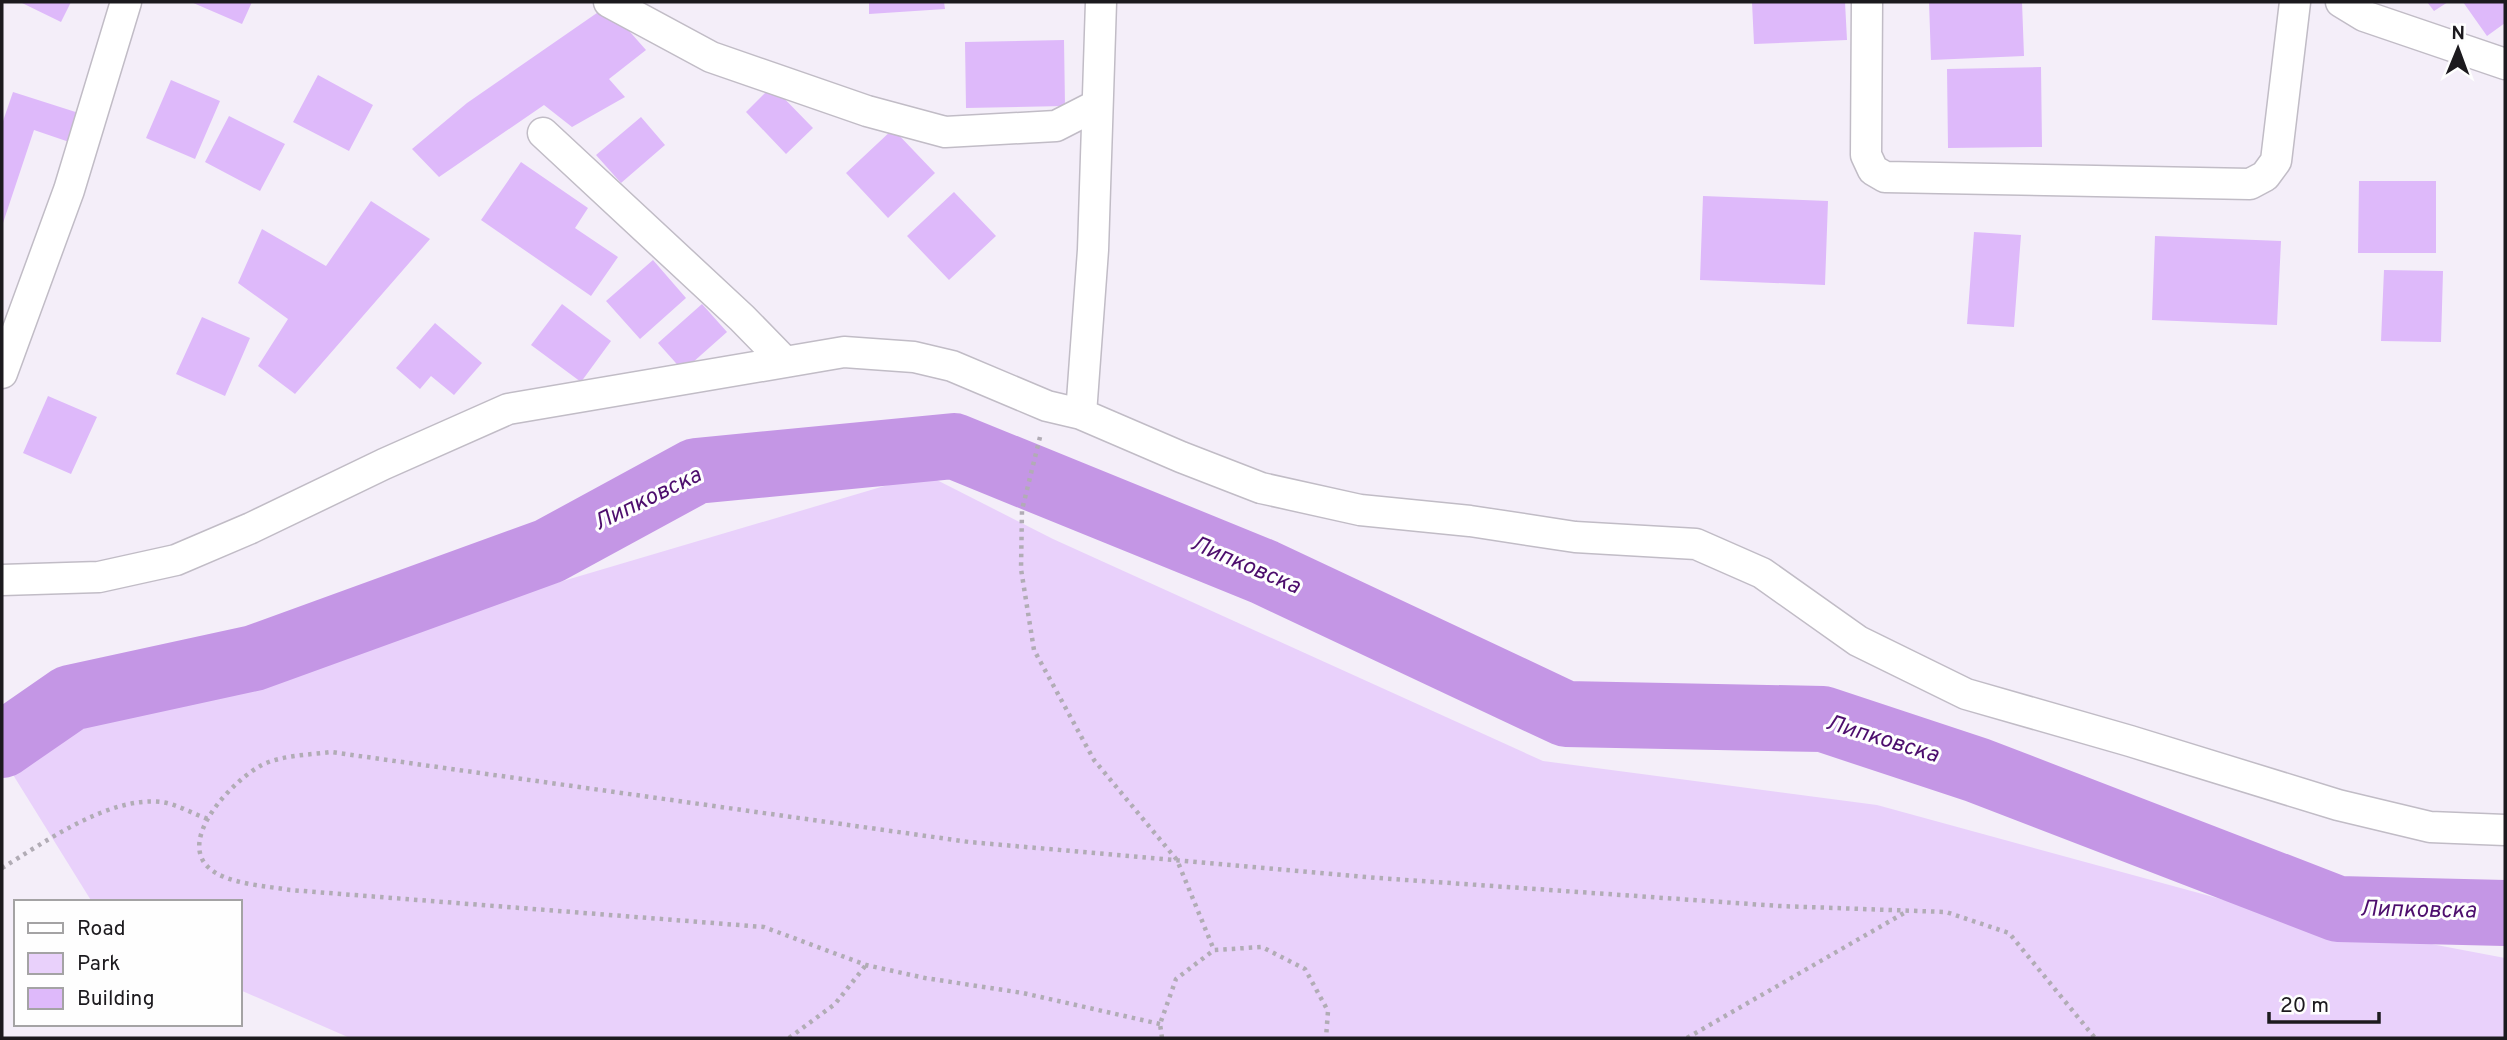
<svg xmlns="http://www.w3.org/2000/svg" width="2507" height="1040" viewBox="0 0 2507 1040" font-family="Overpass,sans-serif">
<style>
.green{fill:#e9d1fb}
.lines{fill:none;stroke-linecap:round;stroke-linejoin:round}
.river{stroke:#c496e5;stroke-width:66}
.building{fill:#deb9fa}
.minor-casing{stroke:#c1bcc6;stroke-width:33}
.path{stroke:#b1acb5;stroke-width:4.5;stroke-dasharray:3.5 5;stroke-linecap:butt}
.minor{stroke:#fff;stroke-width:30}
.labels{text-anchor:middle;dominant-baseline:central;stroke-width:6;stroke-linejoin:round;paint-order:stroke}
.water-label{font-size:23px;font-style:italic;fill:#4d0e6d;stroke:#fefefe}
</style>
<rect width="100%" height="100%" fill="#f4eef9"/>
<!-- green -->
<path class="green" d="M925,474l128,65 490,222 334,44 406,111 222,42v80h-2155l-110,-48v-88h-148l-90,-145v-10z"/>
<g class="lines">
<!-- river -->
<path class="river" d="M2,745l68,-47 184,-40 295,-107 147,-80 258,-25 310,126 302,142 257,5 154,51 361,139 167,4"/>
</g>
<!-- building -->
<path class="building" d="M20,2h51l-10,20z
M191,2h61l-10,22z
M869,2h75l1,7 -76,5z
M1752,2h93l2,38 -93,4z
M1929,2h93l2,54 -93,4z
M2427,2h21l-14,9z
M2463,2h42v21l-18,13z
M607,6l39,44 -37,29 16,18 -53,30 -28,-22 -105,72 -27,-28 55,-46z
M1064,40l1,66 -99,2 -1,-66z
M2041,67l1,80 -94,1 -1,-79z
M318,75l55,30 -24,46 -56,-29z
M171,80l49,21 -25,58 -49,-21z
M772,86l41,42 -27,26 -40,-42z
M13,92l72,23 -10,29 -41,-14 -32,96v-102z
M229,116l56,28 -25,47 -55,-29z
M641,117l24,28 -44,38 -25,-28z
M893,129l42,44 -47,45 -42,-45z
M521,162l67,46 -13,20 43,29 -27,39 -110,-76z
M2359,181h77v72h-78z
M954,192l42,44 -47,44 -42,-44z
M1703,196l125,5 -3,84 -125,-5z
M371,201l59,38 -135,155 -37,-28 30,-47 -50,-36 24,-54 64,37z
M1974,232l47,3 -7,92 -47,-3z
M2155,236l126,5 -4,84 -125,-5z
M653,260l33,38 -46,41 -34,-38z
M2384,270l59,1 -2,71 -60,-1z
M562,304l49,37 -30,41 -50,-37z
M702,304l25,28 -44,39 -25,-28z
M202,317l48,21 -25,58 -49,-22z
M435,323l47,40 -28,32 -23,-19 -11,13 -24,-21z
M48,396l49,21 -26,57 -48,-21z"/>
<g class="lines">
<defs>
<path id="minor" d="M609,2l102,55 156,54 78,21 111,-6 41,-21
M1867,2l-1,153 7,15 12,7 365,7 15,-8 11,-15 19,-159
M2341,2l23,14 141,48
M543,133l199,185 43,44
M2,373l67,-183 57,-188
M1081,414l12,-164 8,-248
M2,580l97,-3 77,-17 75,-32 133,-64 124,-55 336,-57 70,5 38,9 95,40 34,8 100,43 80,31 99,22 110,11 105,16 121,7 66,29 96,68 108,53 164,47 208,64 92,22 75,3"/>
</defs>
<!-- minor casing -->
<use href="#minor" class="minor-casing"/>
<!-- path -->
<path class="path" d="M1040,437l-18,73 -1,59 13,81 60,110 83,100 37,90
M2,868c43,-26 107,-72 159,-66 16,2 32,12 47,17
M1160,1024l-137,-31 -98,-15 -59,-13 -102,-38 -474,-37c-23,-4 -65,-6 -82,-23 -31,-30 28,-89 54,-102 20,-10 47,-10 69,-13l638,90 409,36 401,28 167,6 63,21 86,105
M789,1038l46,-34 31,-39
M1162,1038l-2,-14 16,-45 38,-29 48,-3 43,22 23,42 -2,27
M1687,1038l217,-125"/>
<!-- minor -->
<use href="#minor" class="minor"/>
</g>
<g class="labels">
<!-- water labels -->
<g class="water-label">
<text transform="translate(648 500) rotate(-26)">Липковска</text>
<text transform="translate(1245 566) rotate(23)">Липковска</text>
<text transform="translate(1882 740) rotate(17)">Липковска</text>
<text transform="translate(2418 911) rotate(1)">Липковска</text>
</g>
</g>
<!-- border -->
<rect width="2507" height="1040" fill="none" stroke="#1c1a1e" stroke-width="7"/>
<!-- legend -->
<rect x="14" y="900" width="228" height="126" fill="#fefefe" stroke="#a4a3a4" stroke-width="2"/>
<rect x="28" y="923" width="35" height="10" fill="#ffffff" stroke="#a4a3a4" stroke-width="2"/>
<text x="77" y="935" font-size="21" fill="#1c1a1e">Road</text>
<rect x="28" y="953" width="35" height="21" fill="#e9d1fb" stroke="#a4a3a4" stroke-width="2"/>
<text x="77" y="970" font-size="21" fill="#1c1a1e">Park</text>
<rect x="28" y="988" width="35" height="21" fill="#deb9fa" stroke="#a4a3a4" stroke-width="2"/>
<text x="77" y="1005" font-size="21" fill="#1c1a1e">Building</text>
<!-- north arrow -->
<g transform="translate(2458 49) rotate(1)" stroke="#fefefe" stroke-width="5" paint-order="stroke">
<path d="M0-5L12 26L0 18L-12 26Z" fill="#1c1a1e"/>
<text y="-10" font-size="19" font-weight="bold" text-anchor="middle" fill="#1c1a1e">N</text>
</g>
<!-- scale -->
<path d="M2269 1012v10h110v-10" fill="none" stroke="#1c1a1e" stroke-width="3.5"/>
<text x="2280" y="1012" font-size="21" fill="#1c1a1e" stroke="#fefefe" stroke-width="5" paint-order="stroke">20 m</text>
</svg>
